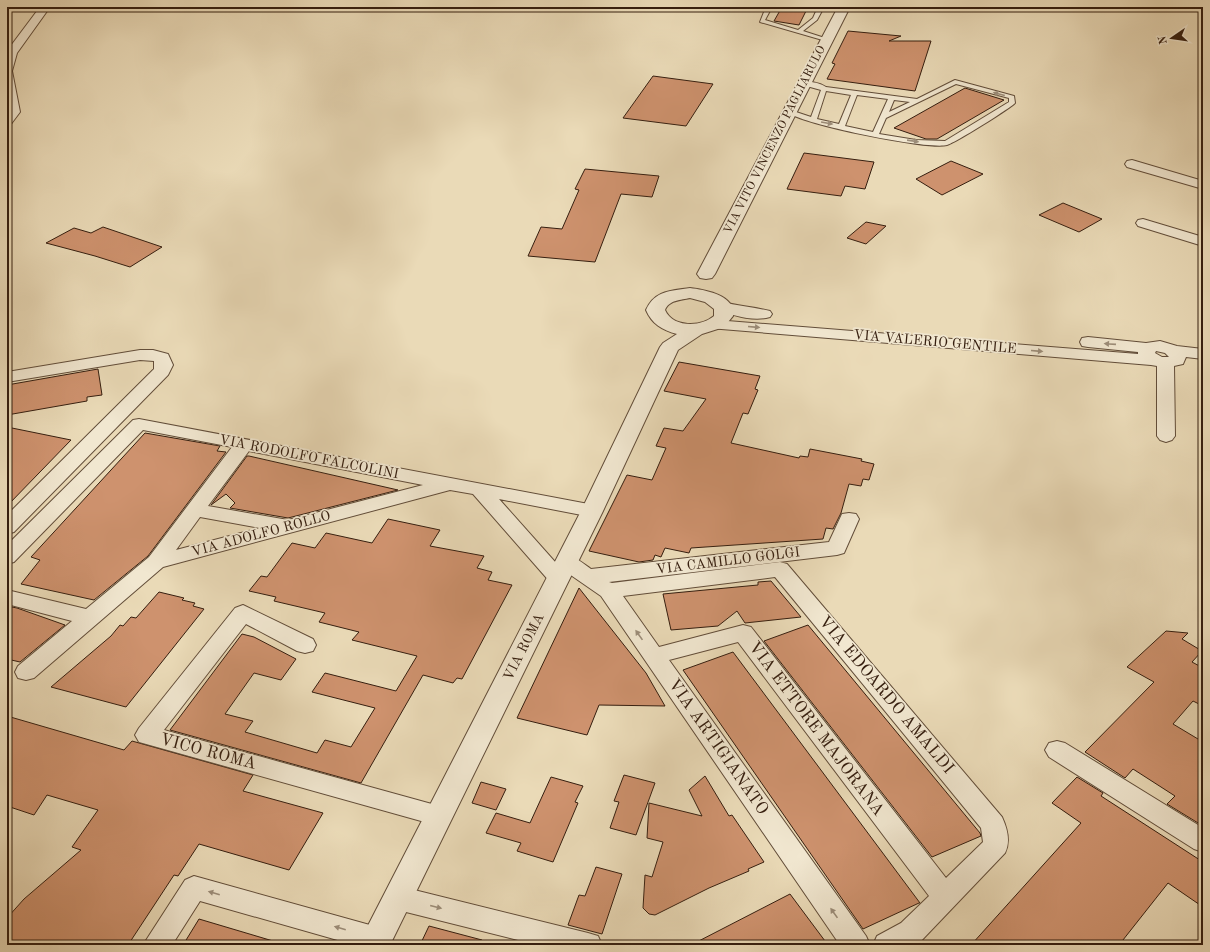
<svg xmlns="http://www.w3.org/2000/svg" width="1210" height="952" viewBox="0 0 1210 952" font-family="'Old Standard TT',serif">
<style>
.building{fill:#ce926e;stroke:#351e0f}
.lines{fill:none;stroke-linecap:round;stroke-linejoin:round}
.service-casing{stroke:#624d39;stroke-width:2}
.minor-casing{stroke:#624d39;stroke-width:2}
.tertiary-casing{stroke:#624d39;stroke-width:2}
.service{fill:#f1e7d0;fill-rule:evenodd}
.minor{fill:#f1e7d0;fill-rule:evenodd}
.tertiary{fill:#f1e7d0;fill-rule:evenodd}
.oneway{fill:#9c8d79}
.labels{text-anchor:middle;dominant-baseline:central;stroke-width:3.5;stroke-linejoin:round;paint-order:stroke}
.far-street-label{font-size:12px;fill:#351e0f;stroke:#f1e7d0}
.street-label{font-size:14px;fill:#351e0f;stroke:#f1e7d0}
.near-street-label{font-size:17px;fill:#351e0f;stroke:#f1e7d0}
</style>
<rect width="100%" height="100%" fill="#eadab7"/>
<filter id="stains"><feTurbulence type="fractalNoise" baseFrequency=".005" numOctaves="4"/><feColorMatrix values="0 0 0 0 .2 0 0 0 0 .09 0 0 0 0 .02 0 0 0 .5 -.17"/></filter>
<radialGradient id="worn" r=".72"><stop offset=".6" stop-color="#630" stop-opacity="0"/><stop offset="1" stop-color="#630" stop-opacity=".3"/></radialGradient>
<!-- building -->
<path class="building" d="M782,7h26l-9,18 -25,-4z
M848,31l53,5 -12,5h42l-16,50 -88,-12 8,-15 -3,-1z
M653,76l60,8 -27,42 -63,-8z
M965,88l39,12 -67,39h-11l-32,-11z
M804,153l70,9 -9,27 -20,-3 -4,10 -54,-7z
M951,161l32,13 -41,21 -26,-16z
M585,169l74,7 -7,21 -31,-3 -26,68 -67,-6 13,-29 21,2 17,-39 -4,-1z
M1063,203l39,16 -23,13 -40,-17z
M866,222l20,4 -20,18 -19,-6z
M103,227l59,20 -32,20 -35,-11 -49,-13 28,-15 17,5z
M679,362l81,14 -5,13 3,1 -10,24 -5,-1 -12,30 68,15 1,-2 8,1 2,-8 52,10 -1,2 13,3 -5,16 -6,-1 -2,7 -12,-2 -8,29 -8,16 -7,-1 -3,11 -132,9 -2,5 -24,-5 -4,9 -6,-2 -2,5 -14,2 -50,-11 38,-76 25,5 14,-32 -10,-2 8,-18 19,3 23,-32 -42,-8z
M98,369l4,26 -15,2v4l-80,14v-30z
M7,427l64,13 -64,66z
M145,433l75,13 -3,5 9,1 -78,104 -54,44 -73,-16 19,-24 -9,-3z
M247,456h2l149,34 -110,28 -58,-10 5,-5 -9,-9 -15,11z
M388,519l52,11 -10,16 54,10 -7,12 15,4 -4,8 24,5 -50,94 -5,-1 -4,5 -30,-8 -62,108 -191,-53 72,-96 12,3 42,22 -15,21 -27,-7 -29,41 28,7 -8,11 72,21 8,-13 26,7 24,-39 -63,-16 13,-19 71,18 21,-35 -65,-16 7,-8 -40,-10 6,-9 -51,-12 2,-4 -27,-6 12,-15 6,1 25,-34 23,5 11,-15 46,10z
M771,581l30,36 -56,6 -8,-12 -19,15 -47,4 -8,-36 95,-9v-3z
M579,588l67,85 19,33 -66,-1 -12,30 -70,-17z
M159,592l25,6 -2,2 13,3 -2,3 11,3 -78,98 -75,-20 60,-51 9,-11 3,1 8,-9 5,1z
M7,606l10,2 48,17 -45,37 -13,-3z
M808,625l172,208 1,3 -49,21 -168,-216z
M1166,631l22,2 -6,6 20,12 -10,11 11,6v38l-10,-5 -20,23 30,18v84l-36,-22 8,-8 -42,-27 -8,9 -40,-26 69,-70 -27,-15z
M733,652l187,251h-1l-56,26 -180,-259z
M7,716l117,34 8,-9 121,34 -10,16 80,22 -34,57 -90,-26 -21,32 -4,-1 -46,70h-121v-27l17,-19 57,-49 -9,-3 26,-37 -51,-15 -13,20 -27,-9z
M624,775l31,8 -19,52 -26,-7 9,-26 -5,-1z
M705,776l24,40 3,-1 32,47 -16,7 1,2 -40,17 -54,27 -6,-1 -6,-6 2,-33 7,2 11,-35 -16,-4 2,-35 53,13 -13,-26z
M551,777l32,9 -8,16 3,1 -25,59 -36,-11 4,-8 -35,-10 10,-20 34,10z
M1077,777l26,16 -2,3 102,66v45l-35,-24 -49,62h-148l110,-122 -29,-20z
M481,782l25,7 -10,21 -24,-7z
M596,867l26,7 -20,60 -34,-9 11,-30 6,1z
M790,894l38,51h-137z
M199,919l74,22 -1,4h-89z
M429,926l53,14 -1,5h-61z"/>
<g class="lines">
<defs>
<path id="service" d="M766,7h6l-7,13 33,10 15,-12 5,-11h6l-7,13 -14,11 28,9 -5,1 -66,-19z
M955,80l59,16 1,7c-6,6 -60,40 -68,42 -20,5 -146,-21 -160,-33l3,-2 21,7 10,-27 -18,-5 -1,-1c6,-4 18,-1 24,3l91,12zM956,84l53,14v4l-64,39 -29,-1 -37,-6 7,-16zM826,91l25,4 -12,29 -22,-5zM857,95l31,4 -15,33 -28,-6zM894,100l16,2 -21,10z"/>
<path id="minor" d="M40,7h10l-33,46 -5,18 8,41 -9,12 -4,1v-74z
M1132,160l71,21v8l-76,-22 -2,-3 2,-3z
M1143,219l60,18v9l-65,-20 -2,-3 2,-3z
M722,302c16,4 32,5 48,9l2,3 -2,3c-17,5 -37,-2 -54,-7l-2,-3 2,-3z
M715,320l423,34v-2l-50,-5 -6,-1 -2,-4 2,-4 6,-1 58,6 14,-2 17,5 26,3v10l-17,-2 -3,7 -9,2 1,70 -3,4 -6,2 -6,-2 -3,-4v-70l-6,-1 -442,-37 -2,-3 2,-3zM1156,351l9,2 4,4h-7l-7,-4z
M140,350h13l15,4 5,11 -5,10 -154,157 -7,2v-19l147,-146v-8l-14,-1 -133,22v-10z
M139,419l460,87 3,5 -3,5 -7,1 -93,-18 57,64 3,-6c13,-4 22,5 32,12l238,-27 13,-28 7,-1 7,1 3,5 -15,34 -7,2 -228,27 3,1 168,-21 7,2 215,253c5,11 9,24 3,36l-84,88 -8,4h-40l4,-9 24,-13 28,-27 -191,-254 -69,18 197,276 4,9h-30l-239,-349 -39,-27 6,9 -3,5 -7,2 -7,-2 -78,-89 -23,-4 -287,77 -129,111 -8,2 -8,-2 -3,-6 3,-6 54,-45 -65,-17v-14l79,19 63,-52 83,-110 -89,-17 -129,132 -7,2v-19l126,-125zM249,451l174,34 -135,35 -80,-14zM200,517l60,11 -84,22zM775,577l206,251 2,14 -37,36 -195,-251 -8,-2 -84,22 -36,-51z
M243,605l70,34 3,6 -3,6 -8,2 -8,-2 -51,-27 -82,106 275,76 9,3 4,7 -4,7 -9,3 -300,-84 -4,-7 4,-7 96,-120z
M1057,741l8,2 138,85v24l-9,-3 -145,-92 -4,-7 4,-7z
M194,876l183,51 10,3 4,9 -3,6h-33l-155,-44 -28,44h-29l42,-65z
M398,886l190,47 10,3 4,9h-64l-140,-35 -9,-4 -4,-8 4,-8z"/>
<path id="tertiary" d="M838,7h12l-135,267 -3,4 -6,1 -6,-1 -3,-4z
M690,288c15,2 46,7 43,28l-9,11 -22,7 -24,16 -75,161 -213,434h-32l223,-434 79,-164 3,-4 14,-9c-15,-4 -25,-10 -31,-24 9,-20 25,-19 44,-22zM690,298l15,4 9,7v7c-13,11 -41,12 -49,-6 4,-10 16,-10 25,-12z"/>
</defs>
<!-- service casing -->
<use href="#service" class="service-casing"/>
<!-- minor casing -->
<use href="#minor" class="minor-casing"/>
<!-- tertiary casing -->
<use href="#tertiary" class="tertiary-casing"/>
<!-- service -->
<use href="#service" class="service"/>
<!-- minor -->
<use href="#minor" class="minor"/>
<!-- tertiary -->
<use href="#tertiary" class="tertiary"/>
</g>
<!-- one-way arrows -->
<defs><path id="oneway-solid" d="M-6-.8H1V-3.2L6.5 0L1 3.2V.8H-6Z"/></defs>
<g class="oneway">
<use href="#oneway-solid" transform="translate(999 94) rotate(-165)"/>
<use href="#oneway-solid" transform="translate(827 123) rotate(10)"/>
<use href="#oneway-solid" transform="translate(913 141) rotate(8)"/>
<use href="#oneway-solid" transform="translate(754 327) rotate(5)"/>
<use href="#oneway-solid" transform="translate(1110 344) rotate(-176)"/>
<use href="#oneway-solid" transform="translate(1037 351) rotate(5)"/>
<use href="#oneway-solid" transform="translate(639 635) rotate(-125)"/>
<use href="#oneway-solid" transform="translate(214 893) rotate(-164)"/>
<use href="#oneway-solid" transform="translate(436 907) rotate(14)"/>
<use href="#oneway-solid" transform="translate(834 913) rotate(-125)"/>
<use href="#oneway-solid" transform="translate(340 928) rotate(-164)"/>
</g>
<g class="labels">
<!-- far-street labels -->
<g class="far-street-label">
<text transform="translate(775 140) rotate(-63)">VIA VITO VINCENZO PAGLIARULO</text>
</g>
<!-- street labels -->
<g class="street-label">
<text transform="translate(935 342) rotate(5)">VIA VALERIO GENTILE</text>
<text transform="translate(309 457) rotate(11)">VIA RODOLFO FALCOLINI</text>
<text transform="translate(261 534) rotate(-15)">VIA ADOLFO ROLLO</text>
<text transform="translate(728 561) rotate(-7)">VIA CAMILLO GOLGI</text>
<text transform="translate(524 647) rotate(-63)">VIA ROMA</text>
</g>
<!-- near-street labels -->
<g class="near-street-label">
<text transform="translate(886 695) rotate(50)">VIA EDOARDO AMALDI</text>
<text transform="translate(816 729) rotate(53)">VIA ETTORE MAJORANA</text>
<text transform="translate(718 747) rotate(55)">VIA ARTIGIANATO</text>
<text transform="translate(208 752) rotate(15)">VICO ROMA</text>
</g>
</g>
<!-- margin -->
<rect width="1210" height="952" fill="none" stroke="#eadab7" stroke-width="24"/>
<rect x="8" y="8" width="1194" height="936" fill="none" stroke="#351e0f" stroke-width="2"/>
<rect x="12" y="12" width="1186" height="928" fill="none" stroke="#351e0f"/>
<!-- north arrow -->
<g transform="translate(1172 38) rotate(257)" stroke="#f1e7d0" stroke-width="3" paint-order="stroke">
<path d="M0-3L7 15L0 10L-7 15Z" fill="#351e0f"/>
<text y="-6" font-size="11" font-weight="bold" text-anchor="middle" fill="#351e0f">N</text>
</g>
<rect width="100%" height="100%" filter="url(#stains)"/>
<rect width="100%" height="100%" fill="url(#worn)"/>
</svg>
